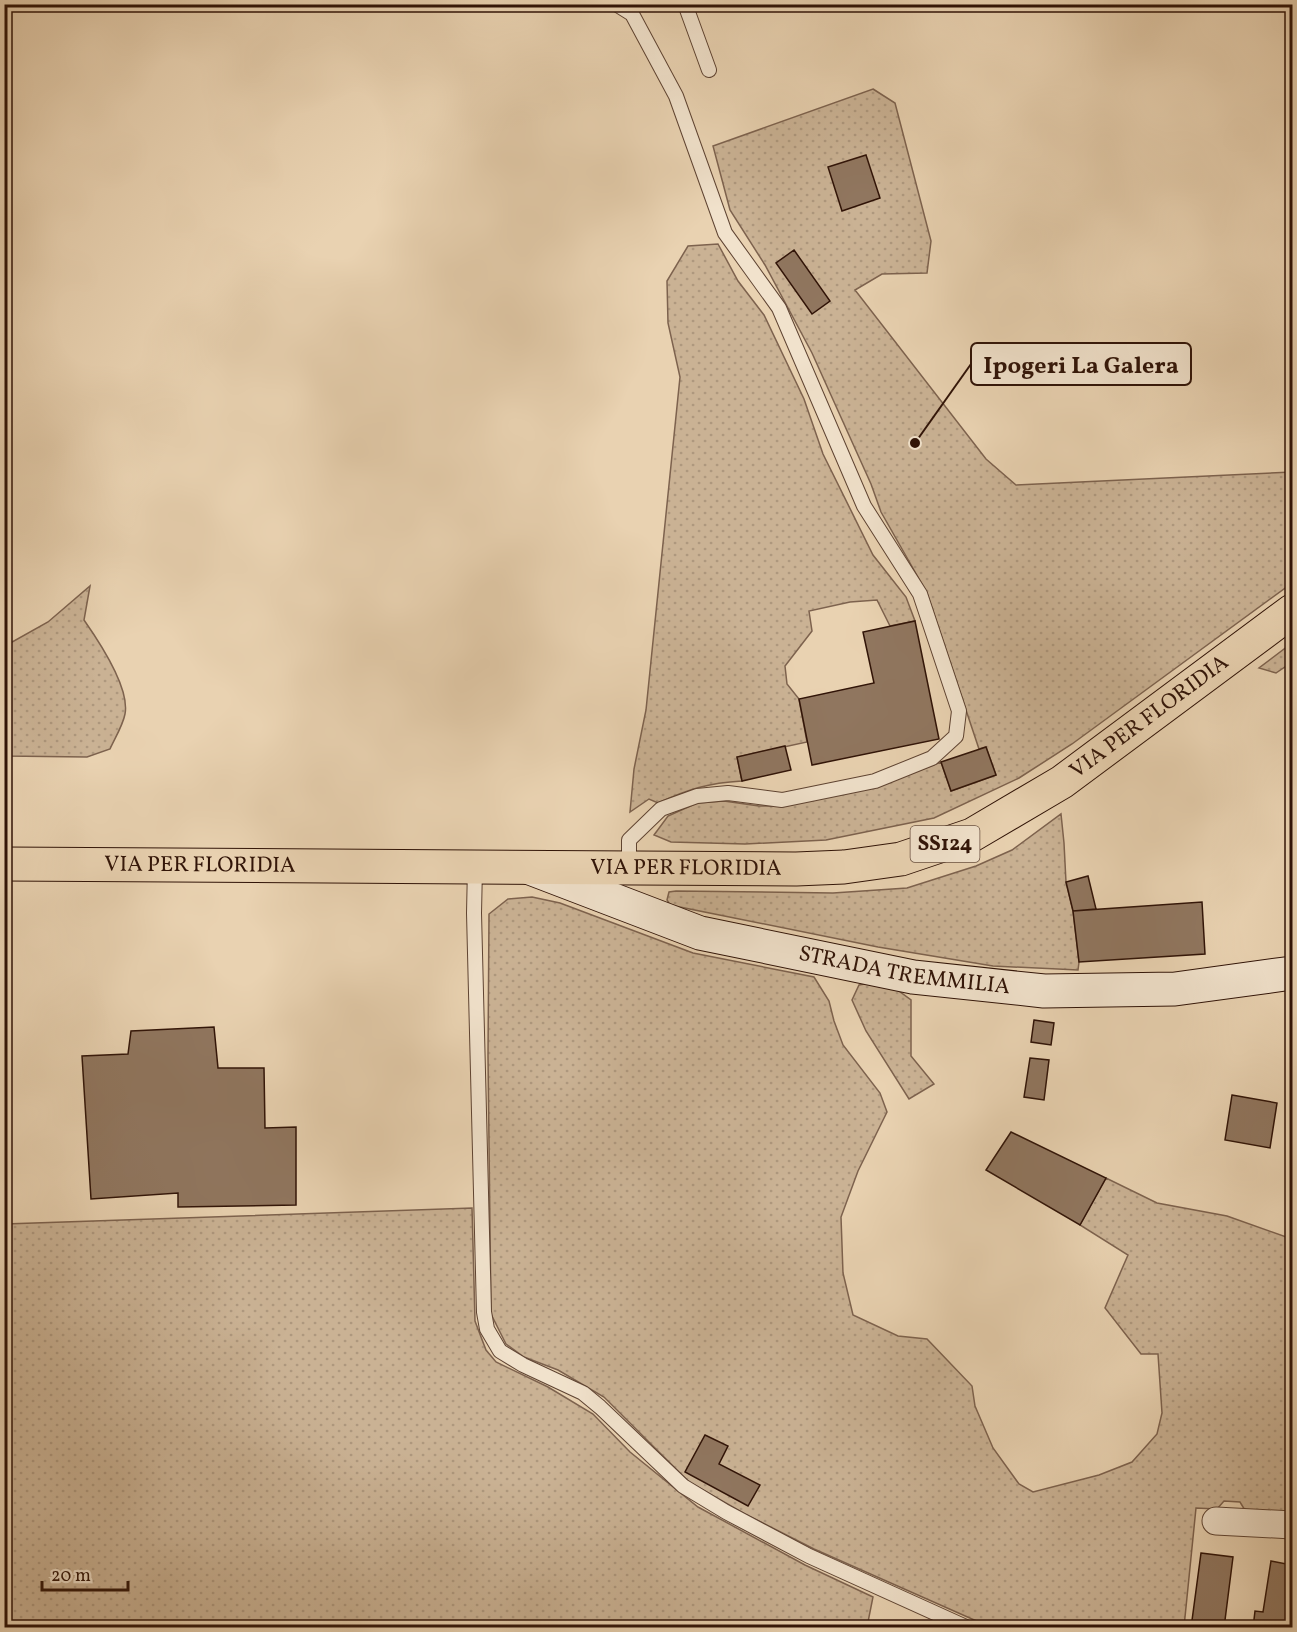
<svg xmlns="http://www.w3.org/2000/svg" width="1297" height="1632" viewBox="0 0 1297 1632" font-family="Vollkorn,serif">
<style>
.grass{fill:url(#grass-dots);stroke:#7d624e;stroke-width:1.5}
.building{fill:#90765f;stroke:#301307;stroke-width:1.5}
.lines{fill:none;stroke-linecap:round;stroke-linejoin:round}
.lane-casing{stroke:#5e4332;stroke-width:16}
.street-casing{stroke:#5e4332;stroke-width:29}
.secondary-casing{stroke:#301307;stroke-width:35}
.primary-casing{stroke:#301307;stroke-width:35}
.lane{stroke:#f1e2cc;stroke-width:14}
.street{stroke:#f1e2cc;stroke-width:27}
.secondary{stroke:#f1e2cc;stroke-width:33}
.primary{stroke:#e9d2b1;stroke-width:33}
.labels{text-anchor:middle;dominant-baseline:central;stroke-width:4.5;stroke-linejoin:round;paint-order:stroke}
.shield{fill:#f1e2cc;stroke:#6a5142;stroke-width:1.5}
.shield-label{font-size:21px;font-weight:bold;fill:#301307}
.street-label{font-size:22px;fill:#301307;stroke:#f1e2cc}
.leader{fill:none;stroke:#301307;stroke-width:2}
.callout-dot{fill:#301307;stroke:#f1e2cc;stroke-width:2}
.callout{fill:#f1e2cc;stroke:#301307;stroke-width:2}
.callout-label{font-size:24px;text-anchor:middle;font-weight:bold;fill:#301307}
</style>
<defs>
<pattern id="grass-dots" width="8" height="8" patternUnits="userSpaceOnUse" patternTransform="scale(1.5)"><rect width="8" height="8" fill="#cab294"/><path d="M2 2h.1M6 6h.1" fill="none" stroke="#ae987e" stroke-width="1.8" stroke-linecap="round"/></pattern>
</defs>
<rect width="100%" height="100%" fill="#e9d2b1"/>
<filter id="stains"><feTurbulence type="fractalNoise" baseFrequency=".00333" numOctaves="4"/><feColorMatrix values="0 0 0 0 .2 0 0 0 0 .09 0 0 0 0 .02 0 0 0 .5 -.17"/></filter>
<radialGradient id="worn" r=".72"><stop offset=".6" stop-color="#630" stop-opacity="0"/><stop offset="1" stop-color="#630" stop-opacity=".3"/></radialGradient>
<!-- grass -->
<path class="grass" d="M873,89l22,14 36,138 -4,32 -45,1 -27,16 131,169 30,26 276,-13v111l-220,161 -53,34 -85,40 -108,22 -81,4 -74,-2 -17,-7 14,-19 29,-13 27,-2 35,5h27l98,-22 57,-22 10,29 45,-16 -10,-28 -7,2 -52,-156 -46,-81 -10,-28 -59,-131 -47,-88 -35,-55 -17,-64z
M718,244l20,37 26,34 40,84 19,55 50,101 33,42 9,24 -25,5 -13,-26 -27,2 -41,9 3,20 -27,35 2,18 12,15 8,43 -70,15 5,24c-34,2 -53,8 -84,22l-9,-4 -19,13 4,-43 12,-59 34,-333 -12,-54 -1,-42 21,-35z
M90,586l-6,34c14,20 46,68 41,94 -2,11 -10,24 -15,35l-23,8 -82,-1v-110l43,-24z
M1292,643v19l-16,11 -17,-5z
M1061,814l3,29 2,39 7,29 6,51 -1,8 -85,-4 -115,-19 -208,-42 -3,-5 2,-8 7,-1 157,2 74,-5 69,-22 36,-16z
M532,897l28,6 133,50 121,24 15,24 5,20 9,24 37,48 7,19 -29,59 -17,46 2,56 10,42 45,21 29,3 45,47 3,20 18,42 26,36 14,8 66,-17 33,-13 25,-28 5,-21 -4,-59h-17l-36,-46 23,-53 -48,-30 26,-47 51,25 70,13 65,23v275l-46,-2 -6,-10 -16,-1 -7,8 -21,-1 -12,119h-194l-176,-78 -69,-35 -56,-32 -85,-85 -46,-27 -34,-13 -18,-13 -15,-30 -3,-258 1,-142 19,-15z
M876,982l20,7 15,11v56l23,28 -25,15 -43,-68 -14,-31 7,-15z
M472,1208l3,113 11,29 10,12 52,25 45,27 37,38 68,55 107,58 68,32 -6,30h-862v-403z"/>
<!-- building -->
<path class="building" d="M866,155l14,43 -38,13 -14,-44z
M794,250l36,51 -18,13 -36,-51z
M915,621l24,118 -127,26 -13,-66 75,-16 -11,-51z
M785,746l6,24 -49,11 -5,-24z
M986,747l10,28 -45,16 -10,-29z
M1088,876l8,33 -23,2 -7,-29z
M1202,902l3,52 -126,8 -6,-51z
M1034,1020l20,3 -3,22 -20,-3z
M214,1027l4,41h46l1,60 31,-1v78l-118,2v-14l-87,6 -9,-143 46,-2 3,-23z
M1030,1058l19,2 -5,40 -20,-3z
M1232,1095l45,8 -7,45 -45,-8z
M1011,1132l95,46 -26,47 -94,-55z
M705,1435l23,11 -9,18 41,21 -12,21 -63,-34z
M1201,1553l32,4 -9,71h-33z
M1271,1561l21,4v63h-39l2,-17 8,1z"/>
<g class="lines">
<defs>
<path id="lane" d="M616,4l16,10 44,82 49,137 54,75 85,198 56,88 39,117 -3,25 -24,22 -57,23 -93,19 -54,-7 -31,3 -36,13 -32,31v28
M685,4l24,66
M475,867l-1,46 10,399 3,17 13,22 23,14 60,28 17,14 83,79 43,26 83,44 159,72"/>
<path id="street" d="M1216,1521l76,4"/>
<g id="secondary">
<path id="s1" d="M530,868l170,65 213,44 131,14 131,-2 117,-16"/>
</g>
<g id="primary">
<path id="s2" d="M4,864l792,5 48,-2 57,-8 71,-24 90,-53 230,-171"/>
</g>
</defs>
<!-- lane casing -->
<use href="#lane" class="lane-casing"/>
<!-- street casing -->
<use href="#street" class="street-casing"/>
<!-- secondary casing -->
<use href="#secondary" class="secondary-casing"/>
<!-- primary casing -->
<use href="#primary" class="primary-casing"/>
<!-- lane -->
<use href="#lane" class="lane"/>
<!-- street -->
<use href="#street" class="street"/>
<!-- secondary -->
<use href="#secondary" class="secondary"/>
<!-- primary -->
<use href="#primary" class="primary"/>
</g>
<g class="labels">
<!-- shield labels -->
<rect class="shield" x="910.5" y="826" width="69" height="36" rx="4.5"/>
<g class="shield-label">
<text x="945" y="844">SS124</text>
</g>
<!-- street labels -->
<g class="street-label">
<text stroke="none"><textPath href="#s2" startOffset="1186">VIA PER FLORIDIA</textPath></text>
<text stroke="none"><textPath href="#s2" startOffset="196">VIA PER FLORIDIA</textPath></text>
<text stroke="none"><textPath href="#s2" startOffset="682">VIA PER FLORIDIA</textPath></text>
<text stroke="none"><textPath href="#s1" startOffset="390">STRADA TREMMILIA</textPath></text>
</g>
</g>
<!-- callouts -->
<path class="leader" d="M915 443L971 364"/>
<circle class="callout-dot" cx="915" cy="443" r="6"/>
<rect class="callout" x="971" y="343" width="220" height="42" rx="6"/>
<g class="callout-label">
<text x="1081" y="373">Ipogeri La Galera</text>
</g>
<!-- margin -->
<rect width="1297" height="1632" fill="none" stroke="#e9d2b1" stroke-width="24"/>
<rect x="6" y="6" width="1285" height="1620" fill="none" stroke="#301307" stroke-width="3"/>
<rect x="12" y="12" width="1273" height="1608" fill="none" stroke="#301307" stroke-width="1.5"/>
<!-- scale -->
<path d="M42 1581v9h86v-9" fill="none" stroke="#301307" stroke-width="3"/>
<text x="51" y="1581" font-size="18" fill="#301307" stroke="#f1e2cc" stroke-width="4.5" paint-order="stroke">20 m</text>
<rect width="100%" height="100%" filter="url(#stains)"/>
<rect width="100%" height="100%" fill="url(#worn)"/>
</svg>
